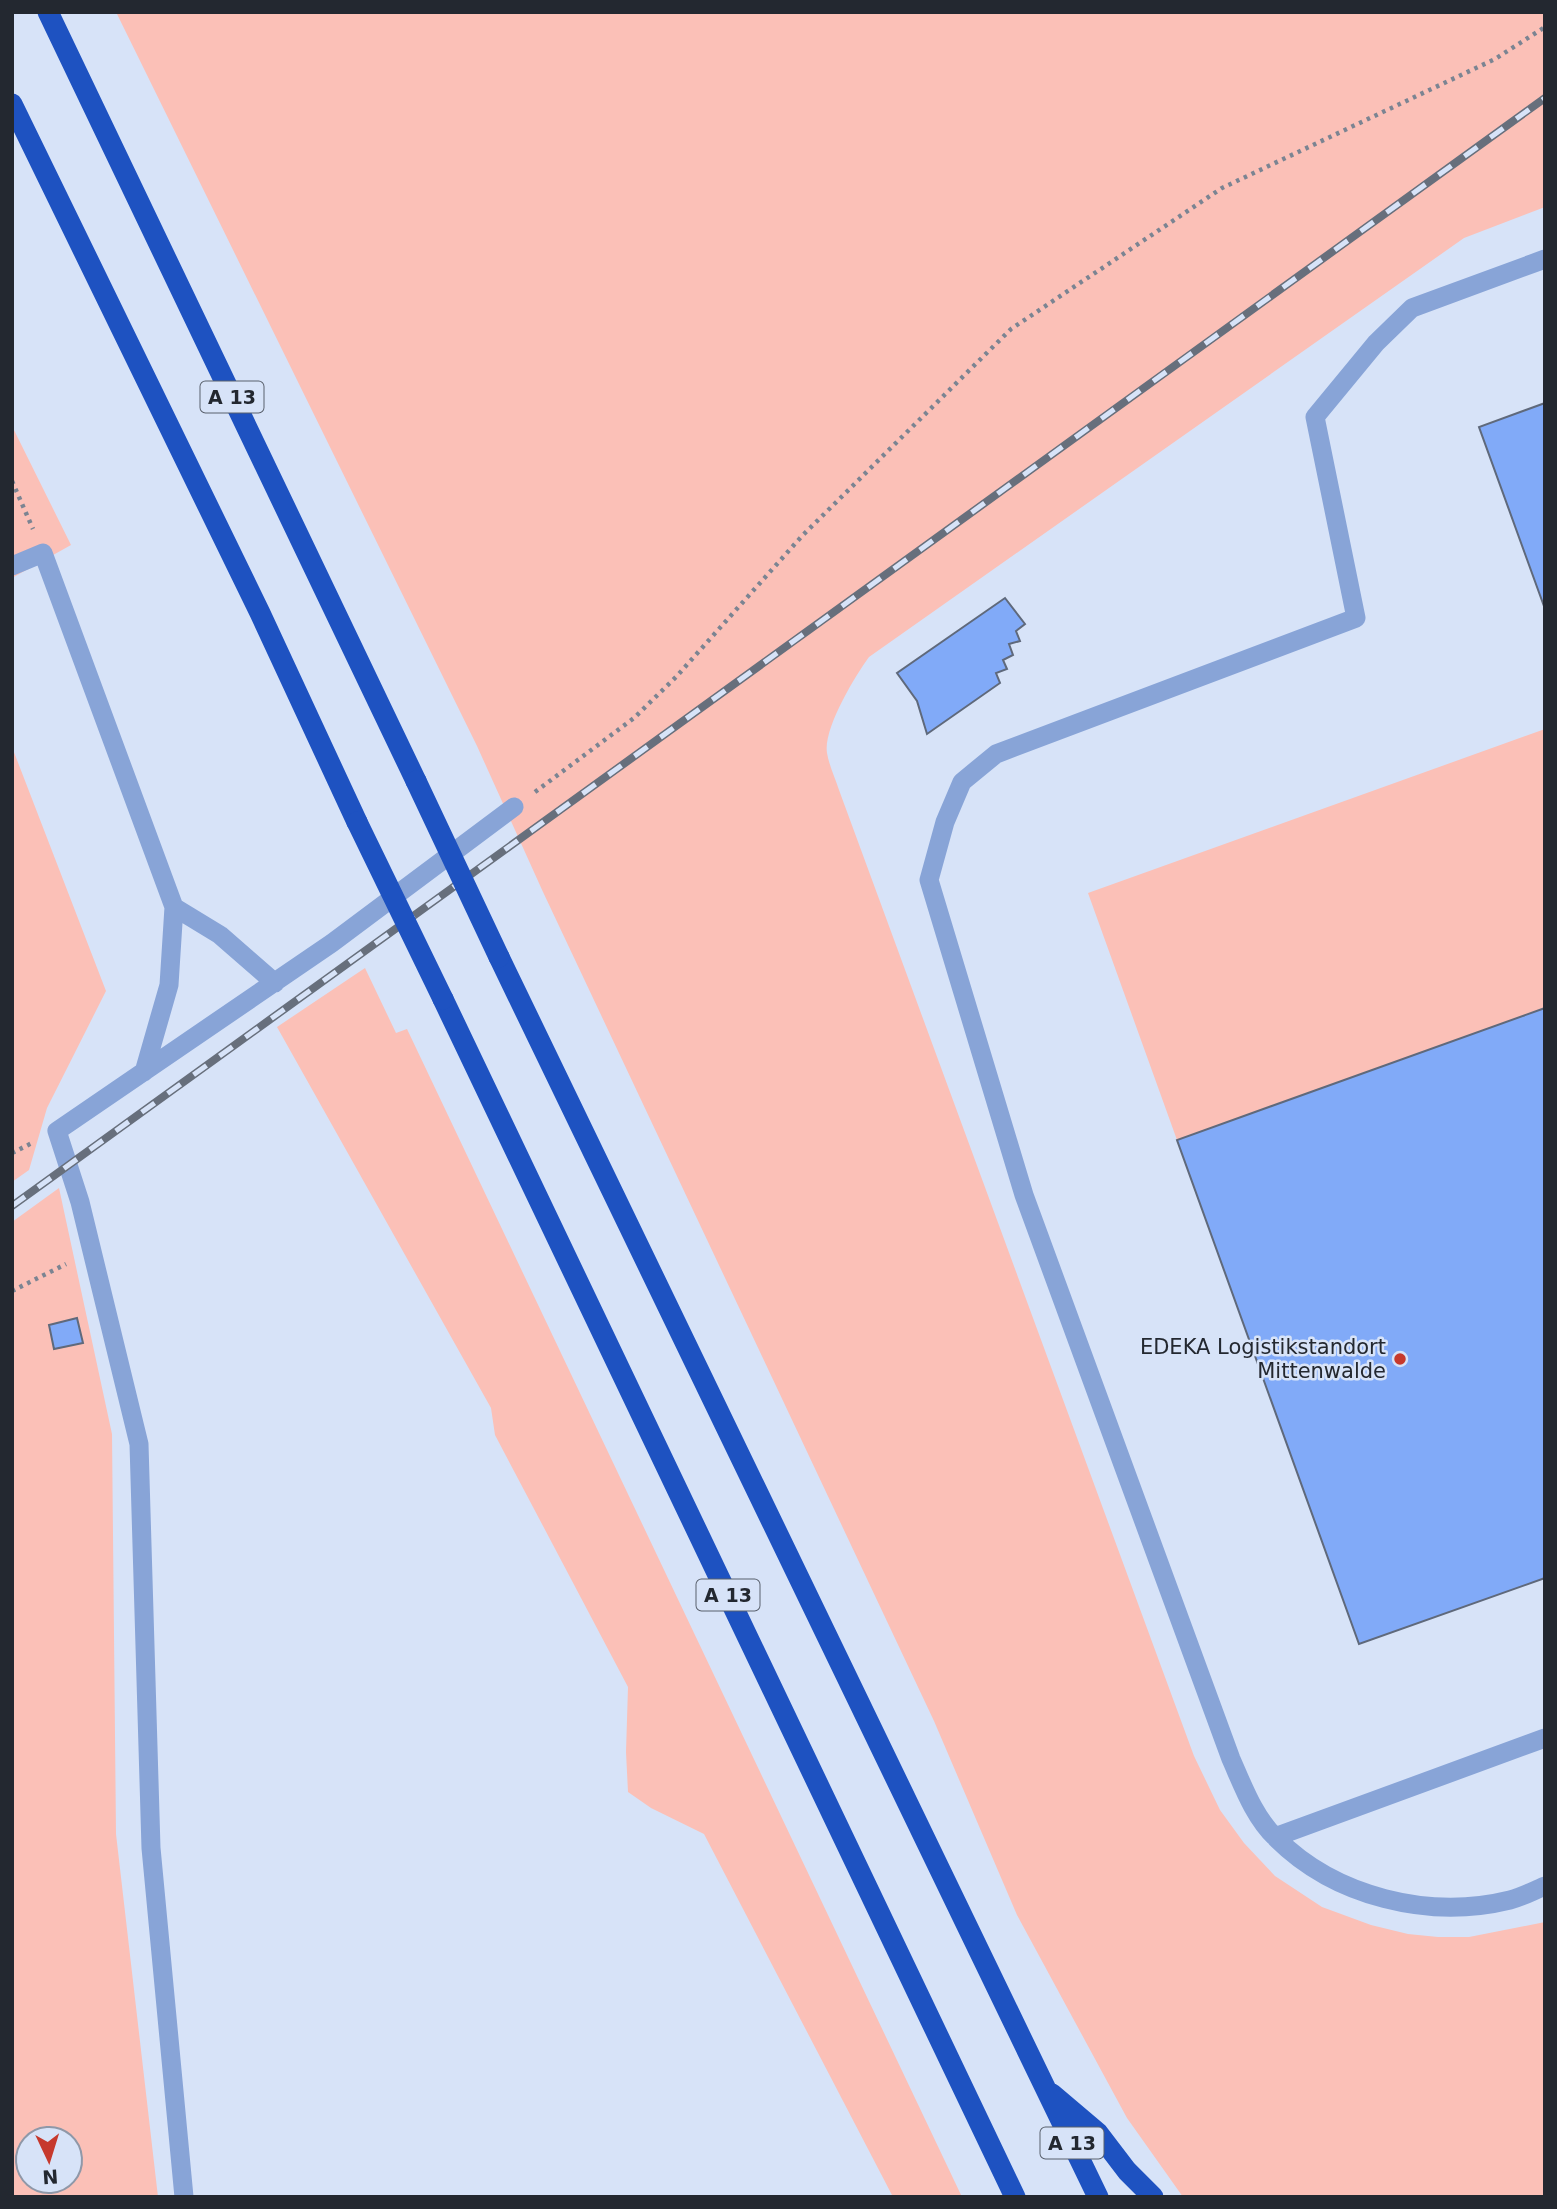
<svg xmlns="http://www.w3.org/2000/svg" width="1557" height="2209" viewBox="0 0 1557 2209" font-family="'DejaVu Sans',sans-serif">
<style>
.green{fill:#fbc0b7;fill-rule:evenodd}
.building{fill:#81aaf8;stroke:#5f697b;stroke-width:2}
.lines{fill:none;stroke-linecap:round;stroke-linejoin:round}
.path{stroke:#7b8492;stroke-width:4.5;stroke-dasharray:3.5 5;stroke-linecap:butt}
.service{stroke:#88a4d7;stroke-width:19}
.motorway{stroke:#1e52c1;stroke-width:21}
.rail-casing{stroke:#676f7c;stroke-width:8}
.rail{stroke:#d7e3f8;stroke-width:5;stroke-dasharray:16;stroke-linecap:butt}
.motorway-bridge{stroke:#1e52c1;stroke-width:21}
.poi-dot{fill:#c6392d;stroke:#d7e3f8;stroke-width:2.5}
.labels{text-anchor:middle;dominant-baseline:central;stroke-width:5;stroke-linejoin:round;paint-order:stroke}
.shield{fill:#d7e3f8;stroke:#59606c;stroke-width:2}
.shield-label{font-size:19px;font-weight:bold;fill:#232830}
.poi-label{font-size:21px;fill:#232830;stroke:#d7e3f8;text-anchor:end}
</style>
<rect width="100%" height="100%" fill="#d7e3f8"/>
<!-- green -->
<path class="green" d="M116,12h1429v195l-81,31 -595,419c-14,19 -46,72 -42,96 2,12 8,25 12,37l355,966 26,54 24,33 31,33 47,31 49,18 37,9 30,3h31l76,-15v275h-362l-56,-79 -110,-203 -83,-194 -391,-829 -66,-146z
M12,426l59,119 -59,33z
M1545,729v279l-368,132 -89,-247z
M12,747l94,244 -59,117 -18,62 -17,12z
M365,968l31,65 11,-4 555,1168h-69l-189,-363 -53,-26 -23,-16 -2,-40 2,-65 -133,-252 -4,-27 -214,-381z
M59,1188l53,246 4,400 42,363h-146v-975zM28,2139h42v42h-42z"/>
<!-- building -->
<path class="building" d="M1545,403v206l-66,-182z
M1005,598l20,26 -9,7 4,10 -11,3 4,11 -10,5 4,9 -11,4 4,10 -73,51 -10,-33 -20,-28z
M1545,1008v570l-186,66 -182,-504z
M77,1318l6,25 -29,6 -5,-24z"/>
<g class="lines">
<!-- path -->
<path class="path" d="M12,481l21,48
M535,792l99,-74 42,-41 126,-141 209,-207 211,-141 273,-129 50,-32
M12,1153l22,-11
M12,1291l54,-27"/>
<!-- service -->
<path class="service" d="M1545,259l-133,49 -36,35 -61,74 41,201 -360,136 -34,28 -17,40 -16,58 95,315 207,564c12,27 23,58 45,79 59,59 153,82 234,62 12,-3 23,-9 35,-14
M12,566l31,-13 131,354 -5,78 -25,87
M174,907l46,28 55,48
M1275,1837l270,-99
M184,2197l-33,-349 -12,-404 -59,-242 -23,-71 275,-188 182,-136"/>
<!-- motorway -->
<path class="motorway" d="M48,12l368,769
M12,104l248,509 97,209
M499,957l599,1240
M443,999l572,1198
M1052,2094l46,39 29,38 26,26"/>
<defs>
<path id="rail" d="M12,1206l1533,-1108"/>
</defs>
<!-- rail casing -->
<use href="#rail" class="rail-casing"/>
<!-- rail -->
<use href="#rail" class="rail"/>
<!-- motorway-bridge -->
<path class="motorway-bridge" d="M416,781l83,176
M357,822l86,177"/>
</g>
<!-- markers -->
<circle class="poi-dot" cx="1400" cy="1359" r="7"/>
<g class="labels">
<!-- shield labels -->
<g class="shield">
<rect x="200.5" y="381.5" width="63" height="31" rx="5"/>
<rect x="696.5" y="1579.5" width="63" height="31" rx="5"/>
<rect x="1040.5" y="2127.5" width="63" height="31" rx="5"/>
</g>
<g class="shield-label">
<text x="232" y="397">A 13</text>
<text x="728" y="1595">A 13</text>
<text x="1072" y="2143">A 13</text>
</g>
<!-- poi labels -->
<g class="poi-label">
<text x="1386" y="1347">EDEKA Logistikstandort<tspan x="1386" dy="24">Mittenwalde</tspan></text>
</g>
</g>
<!-- border -->
<rect width="1557" height="2209" fill="none" stroke="#232830" stroke-width="28"/>
<!-- north arrow -->
<g transform="translate(49 2160) rotate(176)"><circle r="33" fill="#d7e3f8" stroke="#8f98a8" stroke-width="2"/>
<path d="M0-5L12 26L0 18L-12 26Z" fill="#c6392d"/>
<text y="-10" font-size="19" font-weight="bold" text-anchor="middle" fill="#232830">N</text>
</g>
</svg>
